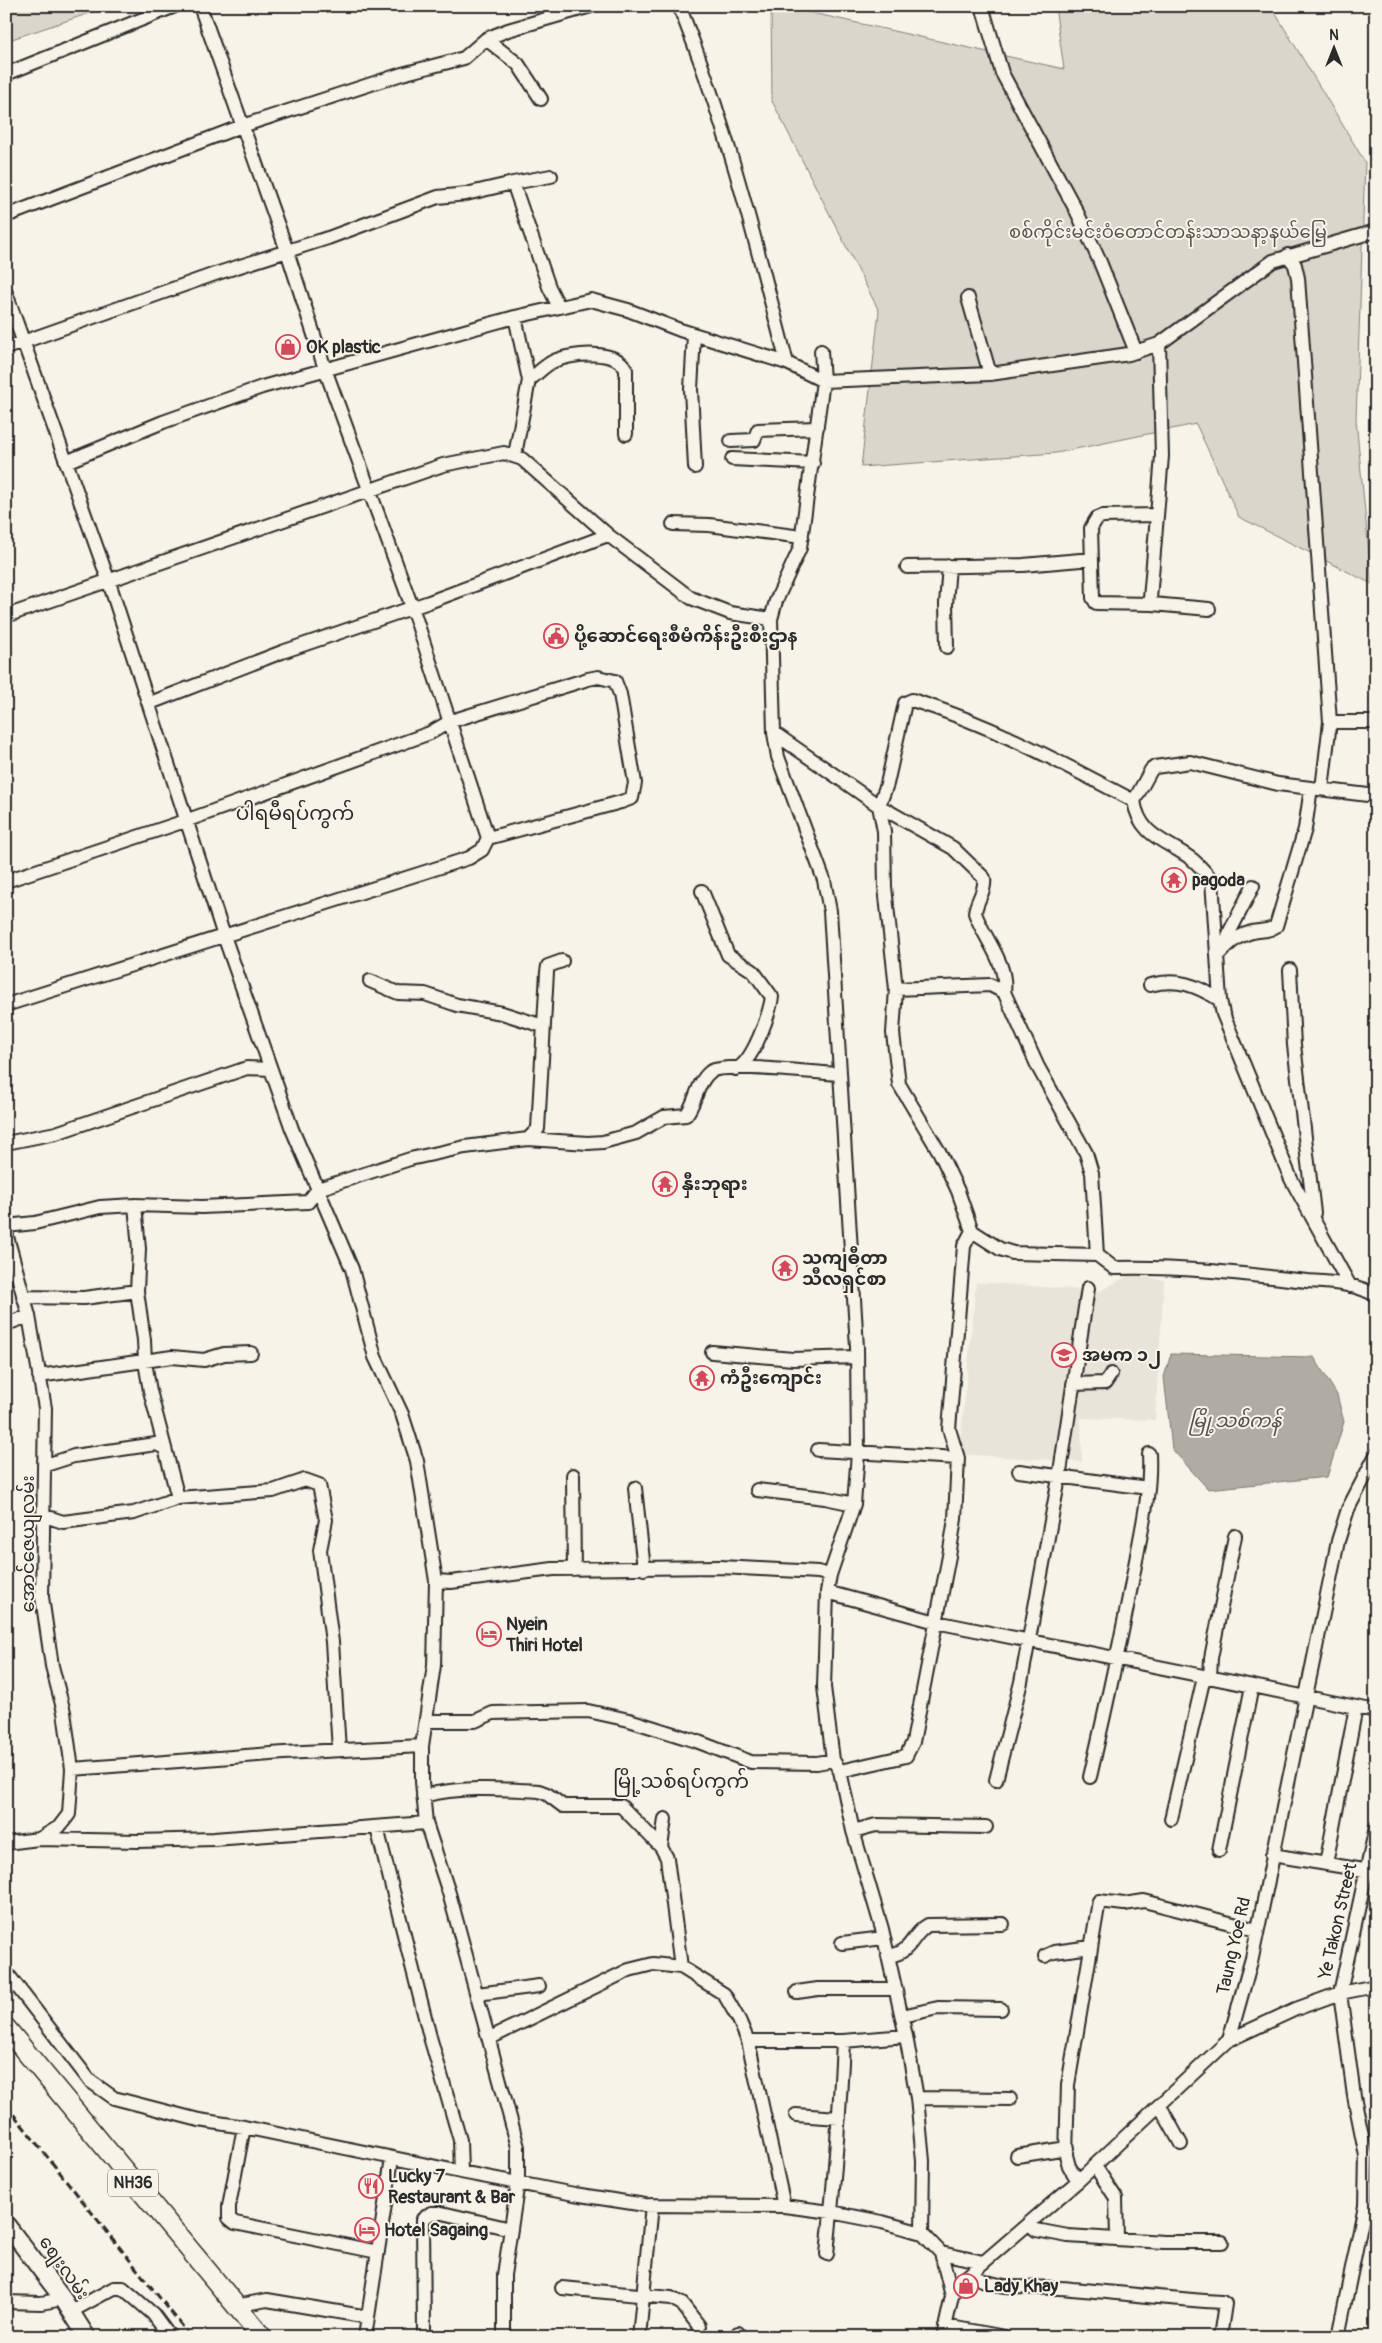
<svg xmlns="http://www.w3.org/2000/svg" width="1382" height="2343" viewBox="0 0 1382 2343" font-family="Pangolin,'Noto Sans Myanmar',sans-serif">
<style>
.built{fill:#e8e4da}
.green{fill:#dad6cc;stroke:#82807c}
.water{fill:#afaca4;stroke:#7a7874}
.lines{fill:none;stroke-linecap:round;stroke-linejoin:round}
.minor-casing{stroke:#2b2b2b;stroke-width:16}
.major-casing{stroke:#2b2b2b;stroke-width:20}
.highway-casing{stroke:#2b2b2b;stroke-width:22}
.minor{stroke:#f7f3e8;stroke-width:12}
.major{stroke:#f7f3e8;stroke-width:16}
.highway{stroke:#f7f3e8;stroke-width:19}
.rail{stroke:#2b2b2b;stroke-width:3;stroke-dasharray:8 4;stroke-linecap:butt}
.labels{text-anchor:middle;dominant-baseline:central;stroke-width:4;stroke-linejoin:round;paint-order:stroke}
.shield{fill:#f7f3e8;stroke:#686764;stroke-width:1}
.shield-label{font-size:16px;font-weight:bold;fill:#2b2b2b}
.park-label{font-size:18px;fill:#575653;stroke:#f7f3e8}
.poi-label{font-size:18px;font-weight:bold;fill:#2b2b2b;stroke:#f7f3e8;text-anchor:start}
.street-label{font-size:18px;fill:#2b2b2b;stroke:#f7f3e8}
.water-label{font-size:19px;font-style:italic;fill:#53524f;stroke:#f7f3e8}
.quarter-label{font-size:20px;fill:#2b2b2b;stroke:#f7f3e8}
</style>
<rect width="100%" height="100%" fill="#f7f3e8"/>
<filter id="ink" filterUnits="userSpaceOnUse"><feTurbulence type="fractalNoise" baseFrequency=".02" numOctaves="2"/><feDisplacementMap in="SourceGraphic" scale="10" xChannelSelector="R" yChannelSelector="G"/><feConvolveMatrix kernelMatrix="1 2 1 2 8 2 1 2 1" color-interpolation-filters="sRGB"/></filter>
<g filter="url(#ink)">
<!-- built -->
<path class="built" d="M1131,1274l33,6 -9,140 -74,-2 1,44 -123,-8 17,-172 124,9z"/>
<!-- green -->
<path class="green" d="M6,6h105l-105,35z
M771,6h10l283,63 -9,-63h216l94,156 -9,258 16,164 -133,-67 -43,-93 -140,29 -195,14 18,-156 -107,-210z"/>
<!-- water -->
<path class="water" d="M1171,1354l143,3 23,38 7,27 -17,55 -119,12 -36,-40 -8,-72z"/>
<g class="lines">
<defs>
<path id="minor" d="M679,6c47,115 77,237 108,357
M982,6l20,67 75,139 23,50 36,90
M486,39l32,25 23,35
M6,74l169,-68
M513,183l38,-7
M6,216l236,-90 160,-52 62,-16 22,-19 22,-9 83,-24
M1288,255l7,10 3,13 32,444
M6,293l103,289 115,354 68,193 60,140 23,88 27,57 15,47 19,120 -2,84 -12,81v36l4,41 23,70 69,254v35l-14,93v62
M968,298l22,76
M515,317l14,63
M694,335l-3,54 4,78
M1159,344l3,112 -12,143 2,5 57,5
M6,348l209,-74 113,-36 110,-41 28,-3 47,-11 36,104 10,20
M731,441l23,-1 4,-10 59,-2
M515,455l14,-75c8,-6 16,-15 25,-19 18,-8 64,-12 72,9v64
M732,459l81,4
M66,462l97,-40 99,-35 253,-70 76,-17 37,10 52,20 107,33 36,18 167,-7 139,-20 30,-10 114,-83 103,-30
M673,524l36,1 93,12
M907,567l116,-2 69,-6
M1152,604l-56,-1 -3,-5 -2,-70 6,-10 6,-2 53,-1
M6,616l437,-151 61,-12 18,6 86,76 83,63 39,15 41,6 3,114 4,24 46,123 6,31 27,436 1,106 -4,51 -24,71 -3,17 -3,95 9,73 7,11 13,60 29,98 24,107 11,62 6,63 -1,72
M771,619l5,-18 24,-53 23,-167 -2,-30
M947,647l-1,-43 3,-38
M150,703l132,-51 147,-50 179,-67
M774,733l105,73 5,25 1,56 11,102 -3,44 6,51 41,69 18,38 14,40 28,18 13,4 84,2 17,13c62,-2 122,5 183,12 25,3 58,1 79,16
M1322,789l8,-67h46
M1134,801l17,-31 4,-3 35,-5 88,22 98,12
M6,881l182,-61 242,-87 21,-12 137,-42 10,-2 17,4 5,13 15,89 -3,15 -11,4 -133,36
M702,891l26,64 25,16 19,26c-3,18 -19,65 -36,72
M1225,948l5,-17 23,-45
M1217,956c10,-10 18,-19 32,-23 10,-4 18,0 27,-7l29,-97 6,-41
M1290,970l4,75 20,168
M370,981l28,12 27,1 32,11 45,8 41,13
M1150,985c28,-7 46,0 70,15
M896,989l94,-4 14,7 34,75 48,86 6,20 5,82
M1004,992c4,-29 -20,-53 -29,-79 1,-13 11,-21 9,-35l-31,-30 -74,-42 8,-22 18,-81 7,-3c80,25 148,62 222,101 6,37 33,39 59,59 7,6 13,13 19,20l8,120 3,14 68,165 59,107
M6,1005l463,-147 13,-8 6,-12 -76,-231 -87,-238 -39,-121 -86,-242
M528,1139l10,-10 9,-157 1,-6 14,-5
M6,1143l50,-10 191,-65 23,1
M135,1205l4,44 -2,42 7,49 1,22 5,29 28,107
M6,1226l29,-3 65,-16 35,-2 67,2 106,-5 10,-13 92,-30 55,-12 63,-8 60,4 15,-1 33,-9 28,-16 22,-2c10,-12 11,-33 24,-43 12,-10 109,1 130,2
M6,1233l23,83 16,92 -3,189 10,69 12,46 8,57 -3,45 -10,13 -20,12 -33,4
M23,1297l61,1 53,-7
M6,1324l23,-8
M712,1352l81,7 64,-2
M39,1376l133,-19 32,3 20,-6 27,-1
M1073,1384l32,-1 6,-9
M818,1450l140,8
M46,1465l28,-9 82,-12 9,4
M1019,1471l129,17
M573,1475l1,94
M635,1488l9,81
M757,1490l68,8 29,6
M45,1516l18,6 71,-9 44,-15 95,-7 32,-11 14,5 7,35 -6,30 12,92 7,108
M436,1581l15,1 102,-13 167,-2 98,5 12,3
M827,1592l109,30 440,89
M1210,1678l1,-20 24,-122
M426,1721h49l18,-8 95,-2 41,9 67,21 55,21 66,1 16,-3
M72,1769l212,-16 138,-7
M840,1771l66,-15 7,-14 36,-186 6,-37 3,-61 -9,-29 15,-183 8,-15
M1090,1777c16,-69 31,-137 44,-206 7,-39 17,-78 15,-117
M996,1780l25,-98 38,-204 29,-190
M423,1796c38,-10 78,-7 116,-5l8,3 16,12h58l40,41 6,11 14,109 43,27 15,26 9,21 36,165
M1171,1819l33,-142
M377,1828l53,209 30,103 1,32
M853,1831l23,-6 110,2
M39,1839l99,2 76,-2 212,-16
M661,1847l4,-28
M1219,1850l33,-164
M1272,1855l104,17
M1326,1864l30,-157
M842,1943l42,-5
M888,1956c25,-3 22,-21 40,-31l75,-1
M1045,1956l9,-4 37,-5
M6,1972l84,109 24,17 85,22 45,7 217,45 113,22 71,11 139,1 47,6 51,10 40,11 19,20 11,43
M797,1992l21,-3h77
M477,1994l62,-8
M902,2016l36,-8 63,1
M490,2038l139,-68 24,-6 28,3
M1229,2040l67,-31 44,-16 36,-7
M748,2041h95l63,-5
M917,2098l93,1
M1160,2106l21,38
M796,2115l43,3
M244,2127l-15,79v12l6,5 143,29
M1017,2156l50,-8
M1095,2166l21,32 1,40
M1078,2181l-9,-15 -3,-11 2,-70 31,-184 25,3 20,-3 113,29
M1029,2224l7,6 32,6 96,6h58
M941,2253l42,9
M827,2254c7,-71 13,-142 16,-213
M971,2275c33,18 64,10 101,14 50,4 100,10 150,13l3,2 -5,33
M562,2288l109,10 11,6 17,22
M6,2302l35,1 22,-4
M236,2306l31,-6 101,17
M70,2312l44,-24h9l30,26 17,23
M945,2326l60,11
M738,2333l3,4
M365,2337l27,-179
M426,2337l-2,-4 -1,-114 8,-6h11l69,16
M639,2337l13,-132
M943,2337l9,-41 11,-16 115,-99 151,-141 23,-82 86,-417 10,-32 28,-54
M1338,2337l27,-132 1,-49 -12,-60 -14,-103 36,-166"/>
<path id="major" d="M6,2224l57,75 24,38"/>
<path id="highway" d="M6,2028l256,309"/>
</defs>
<!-- minor casing -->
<use href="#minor" class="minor-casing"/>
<!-- major casing -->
<use href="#major" class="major-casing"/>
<!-- highway casing -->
<use href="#highway" class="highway-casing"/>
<!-- minor -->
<use href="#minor" class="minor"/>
<!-- major -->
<use href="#major" class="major"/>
<!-- highway -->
<use href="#highway" class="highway"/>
<!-- rail -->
<path class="rail" d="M6,2105l185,232"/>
</g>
</g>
<!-- icons -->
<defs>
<symbol id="shop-ring" viewBox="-11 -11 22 22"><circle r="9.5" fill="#f7f3e8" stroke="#d1495b" stroke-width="1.5"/><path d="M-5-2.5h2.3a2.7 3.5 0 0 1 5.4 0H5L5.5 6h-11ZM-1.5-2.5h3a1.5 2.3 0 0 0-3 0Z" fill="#d1495b"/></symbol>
<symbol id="civic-ring" viewBox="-11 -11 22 22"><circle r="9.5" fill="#f7f3e8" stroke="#d1495b" stroke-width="1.5"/><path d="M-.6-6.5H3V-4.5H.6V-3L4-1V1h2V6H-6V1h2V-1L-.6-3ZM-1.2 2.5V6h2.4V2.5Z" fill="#d1495b"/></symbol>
<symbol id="temple-ring" viewBox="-11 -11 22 22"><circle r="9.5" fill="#f7f3e8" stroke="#d1495b" stroke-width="1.5"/><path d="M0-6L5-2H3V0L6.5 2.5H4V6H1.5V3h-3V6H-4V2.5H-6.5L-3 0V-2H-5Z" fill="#d1495b"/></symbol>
<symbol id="school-ring" viewBox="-11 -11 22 22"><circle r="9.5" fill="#f7f3e8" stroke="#d1495b" stroke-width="1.5"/><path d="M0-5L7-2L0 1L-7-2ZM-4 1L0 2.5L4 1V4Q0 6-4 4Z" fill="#d1495b"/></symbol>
<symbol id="hotel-ring" viewBox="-11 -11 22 22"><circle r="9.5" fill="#f7f3e8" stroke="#d1495b" stroke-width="1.5"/><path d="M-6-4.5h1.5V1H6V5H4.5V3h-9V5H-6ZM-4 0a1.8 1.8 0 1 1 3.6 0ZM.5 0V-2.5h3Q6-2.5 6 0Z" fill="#d1495b"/></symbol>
<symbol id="restaurant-ring" viewBox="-11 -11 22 22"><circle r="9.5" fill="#f7f3e8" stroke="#d1495b" stroke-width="1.5"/><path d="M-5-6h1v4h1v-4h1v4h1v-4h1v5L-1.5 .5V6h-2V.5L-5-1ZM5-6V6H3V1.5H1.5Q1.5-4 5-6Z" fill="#d1495b"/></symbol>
</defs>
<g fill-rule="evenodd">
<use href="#shop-ring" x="274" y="333" width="28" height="28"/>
<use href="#civic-ring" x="542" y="622" width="28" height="28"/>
<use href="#temple-ring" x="1160" y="866" width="28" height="28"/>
<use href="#temple-ring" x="651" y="1170" width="28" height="28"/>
<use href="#temple-ring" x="771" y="1254" width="28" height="28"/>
<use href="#school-ring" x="1050" y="1341" width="28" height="28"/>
<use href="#temple-ring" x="688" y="1364" width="28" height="28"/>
<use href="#hotel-ring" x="475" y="1620" width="28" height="28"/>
<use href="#restaurant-ring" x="357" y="2172" width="28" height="28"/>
<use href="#hotel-ring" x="353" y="2216" width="28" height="28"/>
<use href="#shop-ring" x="952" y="2272" width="28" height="28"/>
</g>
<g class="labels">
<!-- shield labels -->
<rect class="shield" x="108" y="2169.5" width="50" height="27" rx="4"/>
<g class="shield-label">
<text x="133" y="2183">NH36</text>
</g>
<!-- park labels -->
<g class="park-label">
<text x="1168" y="232">စစ်ကိုင်းမင်းဝံတောင်တန်းသာသနာ့နယ်မြေ</text>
</g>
<!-- poi labels -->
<g class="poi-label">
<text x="306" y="347">OK plastic</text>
<text x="574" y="636">ပို့ဆောင်ရေးစီမံကိန်းဦးစီးဌာန</text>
<text x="1192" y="880">pagoda</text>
<text x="682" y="1184">နှီးဘုရား</text>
<text x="802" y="1258">သကျဓီတာ<tspan x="802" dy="21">သီလရှင်စာ</tspan></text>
<text x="1082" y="1355">အမက ၁၂</text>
<text x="720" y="1378">ကံဦးကျောင်း</text>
<text x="506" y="1624">Nyein<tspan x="506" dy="21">Thiri Hotel</tspan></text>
<text x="388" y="2176">Lucky 7<tspan x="388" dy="21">Restaurant &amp; Bar</tspan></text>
<text x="384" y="2230">Hotel Sagaing</text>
<text x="984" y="2286">Lady Khay</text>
</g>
<!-- street labels -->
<g class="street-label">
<text transform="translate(28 1544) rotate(-90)">အောင်ဇေယျလမ်း</text>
<text transform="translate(1338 1921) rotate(-77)">Ye Takon Street</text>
<text transform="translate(1234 1946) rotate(-77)">Taung Yoe Rd</text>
<text transform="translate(64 2268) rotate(55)">စျေးလမ်း</text>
</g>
<!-- water labels -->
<g class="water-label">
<text x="1235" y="1421">မြို့သစ်ကန်</text>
</g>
<!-- quarter labels -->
<g class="quarter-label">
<text x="295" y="813">ပါရမီရပ်ကွက်</text>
<text x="681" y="1781">မြို့သစ်ရပ်ကွက်</text>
</g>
</g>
<!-- margin -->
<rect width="1382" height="2343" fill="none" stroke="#f7f3e8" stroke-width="25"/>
<rect x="12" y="12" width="1357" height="2318" fill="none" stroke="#2b2b2b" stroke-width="2" filter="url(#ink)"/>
<!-- north arrow -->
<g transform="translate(1334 48)" stroke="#f7f3e8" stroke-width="4" paint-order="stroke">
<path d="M0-4L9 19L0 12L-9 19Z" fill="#2b2b2b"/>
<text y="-8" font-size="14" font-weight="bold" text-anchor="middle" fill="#2b2b2b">N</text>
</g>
</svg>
